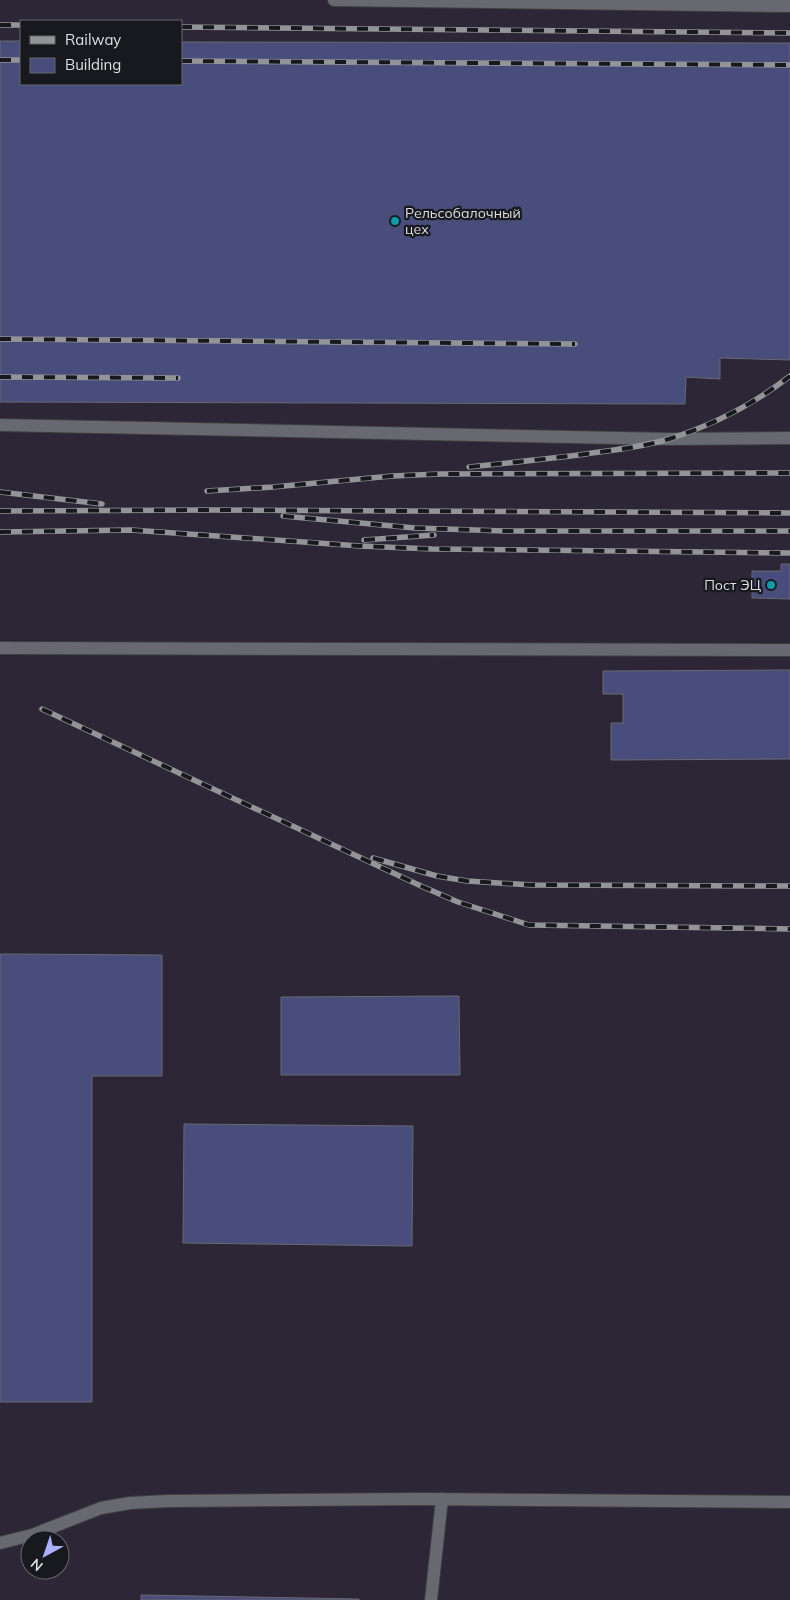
<svg xmlns="http://www.w3.org/2000/svg" width="790" height="1600" viewBox="0 0 790 1600" font-family="Mulish,sans-serif">
<style>
.industrial{fill:#2d2636;fill-rule:evenodd}
.building{fill:#484d7c;stroke:#686970}
.lines{fill:none;stroke-linecap:round;stroke-linejoin:round}
.lane-casing{stroke:#3e3f43;stroke-width:14}
.lane{stroke:#686970;stroke-width:12}
.rail-casing{stroke:#939498;stroke-width:5.5}
.rail{stroke:#18191e;stroke-width:4;stroke-dasharray:11;stroke-linecap:butt}
.culture-dot{fill:#0f9aa8;stroke:#18191e;stroke-width:2}
.labels{text-anchor:middle;dominant-baseline:central;stroke-width:4.5;stroke-linejoin:round;paint-order:stroke}
.poi-label{font-size:14px;fill:#dedfe3;stroke:#18191e;text-anchor:start}
</style>
<rect width="100%" height="100%" fill="#212228"/>
<!-- industrial -->
<path class="industrial" d="M0,0h790v1600h-790zM21,21h160v63h-160zM30,1540h30v30h-30z"/>
<!-- building -->
<path class="building" d="M0,41h21v43h160v-42l609,1v317l-70,-2v21l-34,-2 -1,27 -685,-2z
M781,564h9v35l-38,-1v-27h29z
M790,670v89l-179,1v-37h12v-29h-20v-23z
M0,954l162,1v121h-70v326h-92z
M459,996l1,79h-179v-78z
M184,1124l229,2 -1,120 -229,-3z
M141,1595l218,4v1h-218z"/>
<g class="lines">
<defs>
<path id="lane" d="M334,0l456,6
M0,425l669,14 121,-1
M0,648l790,2
M0,1543l32,-8 69,-27 29,-5 38,-2 249,-2 373,3
M431,1600l11,-101"/>
</defs>
<!-- lane casing -->
<use href="#lane" class="lane-casing"/>
<!-- lane -->
<use href="#lane" class="lane"/>
<defs>
<path id="rail" d="M0,25h21
M181,27l609,6
M0,60h21
M181,61l609,4
M0,339l575,5
M0,377l178,1
M469,467c39,-4 78,-8 117,-13 28,-4 56,-7 83,-15 44,-14 85,-35 121,-63
M207,491l66,-4 119,-11 48,-2 350,-1
M0,492l102,12
M0,511l211,-1 579,3
M283,516l132,12 89,3h286
M0,532l131,-2 229,16 72,3 358,4
M364,540l70,-5
M42,709l379,177 37,16 71,23 261,4
M373,858l64,18 30,5 65,4 258,1"/>
</defs>
<!-- rail casing -->
<use href="#rail" class="rail-casing"/>
<!-- rail -->
<use href="#rail" class="rail"/>
</g>
<!-- markers -->
<g class="culture-dot">
<circle cx="395" cy="221" r="5"/>
<circle cx="771" cy="585" r="5"/>
</g>
<g class="labels">
<!-- poi labels -->
<g class="poi-label">
<text x="405" y="213">Рельсобалочный<tspan x="405" dy="16">цех</tspan></text>
<text x="761" y="585" text-anchor="end">Пост ЭЦ</text>
</g>
</g>
<!-- legend -->
<rect x="20" y="20" width="162" height="65" fill="#18191e" stroke="#67686d"/>
<rect x="30" y="36" width="25" height="8" fill="#939498" stroke="#67686d"/>
<text x="65" y="45" font-size="15" fill="#dedfe3">Railway</text>
<rect x="30" y="58" width="25" height="15" fill="#484d7c" stroke="#67686d"/>
<text x="65" y="70" font-size="15" fill="#dedfe3">Building</text>
<!-- north arrow -->
<g transform="translate(45 1555) rotate(220)"><circle r="24" fill="#18191e" stroke="#67686d"/>
<path d="M0-4L9 19L0 12L-9 19Z" fill="#acaffb"/>
<text y="-8" font-size="14" font-weight="bold" text-anchor="middle" fill="#dedfe3">N</text>
</g>
</svg>
